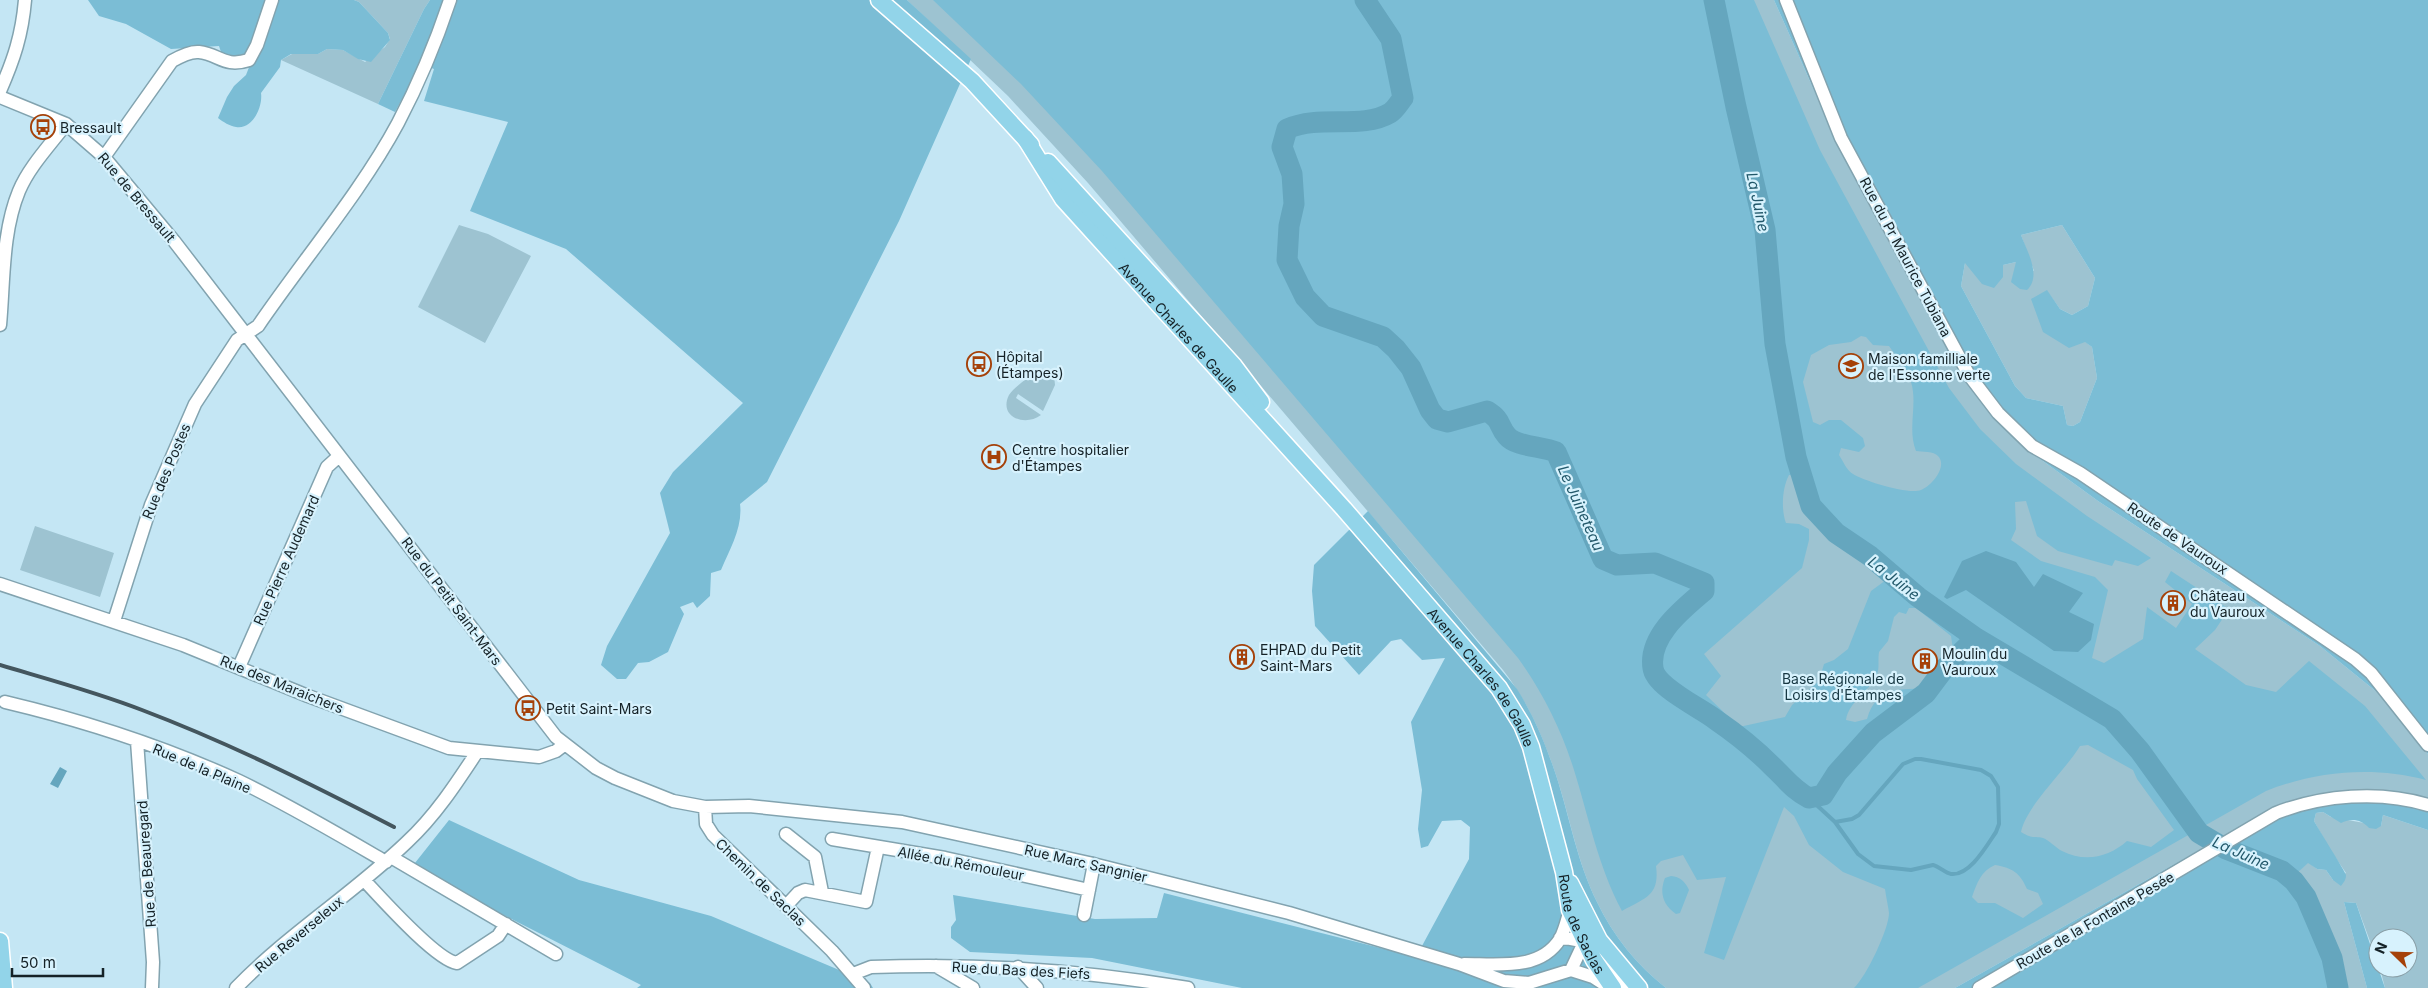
<svg xmlns="http://www.w3.org/2000/svg" width="2428" height="988" viewBox="0 0 2428 988" font-family="Inter,sans-serif">
<style>
.green{fill:#9dc3d1}
.forest{fill:#7bbdd5;fill-rule:evenodd}
.water{fill:#65a6be}
.lines{fill:none;stroke-linecap:round;stroke-linejoin:round}
.stream{stroke:#65a6be;stroke-width:4}
.river{stroke:#65a6be;stroke-width:21}
.minor-casing{stroke:#82a3af;stroke-width:15}
.major-casing{stroke:#fff;stroke-width:19}
.minor{stroke:#fff;stroke-width:12}
.major{stroke:#92d4e9;stroke-width:16}
.rail{stroke:#44565e;stroke-width:4}
.labels{text-anchor:middle;dominant-baseline:central;stroke-width:4.5;stroke-linejoin:round;paint-order:stroke}
.poi-label{font-size:14px;fill:#152227;stroke:#d7f2fd;text-anchor:start}
.street-label{font-size:14px;fill:#152227;stroke:#d7f2fd}
.park-label{font-size:14px;fill:#173742;stroke:#d7f2fd}
.water-label{font-size:15px;font-style:italic;fill:#22586a;stroke:#d7f2fd}
</style>
<rect width="100%" height="100%" fill="#c4e6f4"/>
<!-- green -->
<path class="green" d="M354,0h76l-6,9 -46,95 -97,-44 11,-6h26l9,-5 16,1 22,12 20,-15 5,-8 -2,-6 -29,-31z
M907,0h867l63,142 191,308 70,51 222,145 58,47 50,61v46l-94,-9 -35,7 -25,10 -319,180h-289c-29,-23 -53,-52 -69,-86 -20,-40 -27,-85 -41,-127 -13,-38 -28,-73 -53,-105l-415,-487 -80,-87z
M459,225l29,9 43,22 -46,87 -67,-36z
M2062,225l33,53 -7,28 -16,9 -12,-6 -13,-18 -15,9 60,47 5,31 -17,44 -7,4 -6,-1 -4,-19 -37,-8 -11,-12 -54,-100 4,-23 38,2 13,-3 18,9 -13,-36z
M1046,369l8,6 1,10 -12,26 -25,-17 -2,4 25,17c-16,12 -43,2 -32,-20 4,-6 11,-11 17,-16 7,-6 10,-9 20,-10z
M35,526l79,27 -14,44 -80,-27z
M2323,812l8,5 50,9 2,-11 45,15v158h-43l-5,-20h28v-30h-30v25l-22,-60 -12,-1 23,86h-29l-11,-37 -43,-66 24,-23 9,7 9,1 7,10 13,-7 -17,-25 -15,-27 2,-8z"/>
<!-- forest -->
<path class="forest" d="M88,0h266l5,2 29,31 2,7 -19,22 -13,-3 -15,-9 -16,-1 -9,5h-27l-10,6 -1,7 -19,26c2,13 -8,37 -25,34 -6,-1 -13,-5 -18,-9l9,-21 7,-11 12,-11 7,-18c-10,-6 -20,3 -31,-2l-3,-9 -48,3 -45,-25 -27,-8z
M430,0h477l64,59 -72,162 -132,261 -27,22c3,23 -10,45 -19,66l-10,3 -1,23 -13,12 -4,-6 -13,5 4,7 -16,38 -19,10 -11,1 -12,16h-9l-16,-14 6,-19 63,-113 -10,-40 13,-21 70,-69 -177,-154 -96,-38 38,-89 -84,-21 10,-32 -13,-5 -26,48 -17,-8 46,-95z
M933,0h821l66,150 129,238 31,41 36,35 71,52 64,42 -13,8 -23,-6 -3,6 -54,-15 -21,-15 -11,-35 -11,1 1,27 -5,11 30,21 54,16 13,13 -16,68 12,5 39,-24 4,-32 29,21 16,-24 -27,-22 6,-11 58,38 -14,21 -20,19 51,36 30,7 33,-31 56,45 61,74c-53,-14 -110,-9 -160,11l-348,197h-64c12,-11 35,-59 35,-75 -1,-8 -3,-16 -4,-24l-42,-17 -34,-27 -15,-29 -10,-9 -60,153 -20,-7 22,-76 -29,3 -14,-25 -22,6 -5,5c4,30 -11,32 -34,45 -24,-45 -33,-93 -48,-141 -13,-41 -31,-77 -56,-112l-416,-487 -81,-87zM1861,336l5,1 7,8 16,1c7,10 19,23 22,36 7,22 -4,47 5,69 6,1 18,0 22,5 10,10 -6,30 -17,34 -12,5 -57,-9 -68,-16 -6,-3 -10,-13 -14,-19l2,-7 18,4 6,-6 -2,-8 -22,-18h-12l-9,5 -7,-3 -10,-40 8,-27 18,-10 22,-3zM1789,475l17,1 12,29 79,67 -26,19 -23,58 -14,11 -10,4 -5,17 -27,24 -7,12 -46,10 -33,-32 15,-19 -17,-22 98,-86 7,-28v-11l-10,-5 -13,-1c-5,-13 -4,-35 3,-48zM1909,608h7l35,28 3,20 -24,32c-30,2 -53,-3 -63,31l-12,3 -9,-2c3,-20 26,-29 32,-49 1,-5 0,-13 1,-19l9,-11 6,-24 5,-5 7,2zM2088,745l45,25 4,9 37,51 -23,17 -24,-6c-18,16 -42,22 -65,10 -6,-3 -13,-11 -19,-13 -11,-2 -10,1 -22,-6 5,-26 44,-61 59,-86zM1995,865c18,3 25,8 32,24l11,4 5,11 -20,14 -28,-15h-17l-6,-6c5,-14 9,-26 23,-32z
M1774,0h654v754l-50,-61 -58,-47 -222,-145 -70,-51 -34,-33 -157,-275zM2062,225l33,53 -7,28 -16,9 -12,-6 -13,-19 -16,9 12,33 26,16 16,-6 7,5 5,31 -17,44 -7,4 -6,-1 -4,-19 -37,-8 -11,-12 -54,-100 4,-23 17,21 12,4 9,-11v-12l13,-3 -5,20 9,7 7,1c15,-14 0,-39 -6,-55z
M1368,511l149,178c17,27 29,56 39,86 14,43 21,87 41,127 16,34 40,63 69,86h-424l-150,-30 -122,-6 -19,-14v-11l5,-7 -3,-25 142,24 62,-1 7,-25 252,64 53,-98 1,-32 -9,-7 -19,1 -14,25 -7,2 -3,-19 4,-39 -11,-68 34,-64 -23,2 -21,-21 -10,2 -32,34 -44,-49 -3,-35 2,-26z
M2334,791h35l59,9v30l-45,-15 -2,11 -5,3 -7,-1c-8,-9 -18,-10 -28,-5l-18,-11 -7,1 -2,8c5,9 31,50 32,54 0,5 -2,7 -5,11l-8,-6 -7,-10 -9,-1 -9,-6 -24,22 22,22 21,44 11,37h-383l319,-180 25,-10z
M449,820l130,60 132,36 159,67 3,5h-236l4,-3 -230,-117z
M1671,876c9,1 14,5 18,14l-9,23 -4,1c-13,-9 -17,-21 -11,-36z
M2344,902l12,1 29,85h-18z"/>
<!-- water -->
<path class="water" d="M1986,551l30,11 18,25 9,-13 40,19 -14,19 25,12 -3,16 -13,12 -24,-1 -88,-61 -19,9 -3,-2 18,-36z
M60,767l7,4 -9,17 -8,-4z"/>
<g class="lines">
<!-- stream -->
<path class="stream" d="M1809,798l26,24 23,32 16,12 37,4 22,-5c7,2 12,8 18,9 19,2 36,-29 45,-42l3,-8 -1,-37 -7,-11 -10,-6 -60,-11h-6l-12,5 -44,51 -7,4 -17,3"/>
<!-- river -->
<path class="river" d="M1365,0l26,39 12,59c-4,5 -8,12 -13,15 -29,17 -69,1 -103,16l-5,18 10,27 2,30 -5,22 -2,34 18,37 18,19 60,21 13,12 15,19 19,42 7,9 11,3 39,-11c16,10 10,13 20,25 9,11 35,10 49,16l47,107 14,6 38,-2 49,20v8c-21,18 -56,45 -51,77 2,19 48,40 63,52 19,13 39,29 56,46 13,12 21,24 37,32l14,-3 14,-22 36,-40 53,-40 18,-24 32,-31
M1714,0l22,107 29,123 10,114 21,113 15,49 25,27 34,23 48,41 58,41 136,81 28,32 59,82 27,16 56,22 12,10 12,16 26,61 6,30"/>
<defs>
<path id="minor" d="M1786,0l55,138 128,237 29,38 34,33 48,27 275,186 16,14 57,72
M0,91c14,-32 22,-56 25,-91
M0,97l66,27 38,33 70,84 382,496 40,31 19,10 58,23 32,6 44,-1 153,16 187,41 200,50 170,51 45,17 25,2 42,-13 22,7 17,11
M104,157l68,-96c7,-4 18,-10 27,-9 20,2 25,16 50,8l8,-15 15,-45
M0,325c4,-44 2,-93 19,-134 10,-24 31,-46 47,-67
M0,584l183,61 125,51 141,52 90,9 17,-6 9,-7
M114,621l37,-116 44,-101 42,-64 21,-14c45,-66 103,-134 140,-203 21,-40 38,-81 52,-123
M239,667l88,-200 11,-10
M5,702c80,19 160,45 234,79 50,24 99,53 147,81
M137,741l16,221 -1,26
M705,807l1,17 7,11 119,116 32,37
M786,834l29,23 7,35
M832,839l113,19 144,32
M391,857l165,97
M364,880c17,18 72,80 93,83l41,-27 8,-12
M786,906l12,-13 7,-3 61,12 12,-55
M1084,915l10,-51
M1560,938c49,2 39,29 72,50
M1464,964c33,0 76,7 96,-25 5,-9 7,-20 10,-29
M936,966l37,22
M1018,967l19,21
M1571,970l16,-34
M853,974l18,-7c107,-4 212,3 317,21
M236,988c52,-54 117,-94 171,-146 28,-26 49,-58 70,-90
M1979,988l297,-175c46,-18 104,-23 152,-8"/>
<g id="major">
<path d="M879,0l93,81 59,64"/>
<path id="s1" d="M1025,138l38,61 281,310 155,179 23,37 9,22 33,125 6,38 24,50 19,28"/>
<path d="M1048,162l186,204 27,36"/>
<path d="M1570,883l29,57 40,48"/>
<path d="M0,941l4,47"/>
</g>
</defs>
<!-- minor casing -->
<use href="#minor" class="minor-casing"/>
<!-- major casing -->
<use href="#major" class="major-casing"/>
<!-- minor -->
<use href="#minor" class="minor"/>
<!-- major -->
<use href="#major" class="major"/>
<!-- rail -->
<path class="rail" d="M0,665c47,14 96,27 142,45 87,33 169,74 252,117"/>
</g>
<!-- icons -->
<defs>
<symbol id="bus-ring" viewBox="-11 -11 22 22"><circle r="9.5" fill="#d7f2fd" stroke="#a54109" stroke-width="1.5"/><path d="M-5-6H5V4H4V6H2V4H-2V6H-4V4H-5ZM-3.5-4V0h7V-4ZM-3.5 1.2v1.5H-2V1.2ZM2 1.2v1.5H3.5V1.2Z" fill="#a54109"/></symbol>
<symbol id="university-ring" viewBox="-11 -11 22 22"><circle r="9.5" fill="#d7f2fd" stroke="#a54109" stroke-width="1.5"/><path d="M0-5L7-2L0 1L-7-2ZM-4 1L0 2.5L4 1V4Q0 6-4 4Z" fill="#a54109"/></symbol>
<symbol id="hospital-ring" viewBox="-11 -11 22 22"><circle r="9.5" fill="#d7f2fd" stroke="#a54109" stroke-width="1.5"/><path d="M-5-5h3v3.5h4V-5h3V5h-3V1.5h-4V5h-3Z" fill="#a54109"/></symbol>
<symbol id="building-ring" viewBox="-11 -11 22 22"><circle r="9.5" fill="#d7f2fd" stroke="#a54109" stroke-width="1.5"/><path d="M-4-6H4V6H1V3H-1V6H-4ZM-2.5-4.3h1.7v1.8h-1.7ZM.8-4.3h1.7v1.8H.8ZM-2.5-1h1.7V.8h-1.7ZM.8-1h1.7V.8H.8Z" fill="#a54109"/></symbol>
</defs>
<g fill-rule="evenodd">
<use href="#bus-ring" x="29" y="113" width="28" height="28"/>
<use href="#bus-ring" x="965" y="350" width="28" height="28"/>
<use href="#university-ring" x="1837" y="352" width="28" height="28"/>
<use href="#hospital-ring" x="980" y="443" width="28" height="28"/>
<use href="#building-ring" x="2159" y="589" width="28" height="28"/>
<use href="#building-ring" x="1228" y="643" width="28" height="28"/>
<use href="#building-ring" x="1911" y="647" width="28" height="28"/>
<use href="#bus-ring" x="514" y="694" width="28" height="28"/>
</g>
<g class="labels">
<!-- poi labels -->
<g class="poi-label">
<text x="60" y="127">Bressault</text>
<text x="996" y="356">Hôpital<tspan x="996" dy="16">(Étampes)</tspan></text>
<text x="1868" y="358">Maison familliale<tspan x="1868" dy="16">de l'Essonne verte</tspan></text>
<text x="1012" y="449">Centre hospitalier<tspan x="1012" dy="16">d'Étampes</tspan></text>
<text x="2190" y="595">Château<tspan x="2190" dy="16">du Vauroux</tspan></text>
<text x="1260" y="649">EHPAD du Petit<tspan x="1260" dy="16">Saint-Mars</tspan></text>
<text x="1942" y="653">Moulin du<tspan x="1942" dy="16">Vauroux</tspan></text>
<text x="546" y="708">Petit Saint-Mars</text>
</g>
<!-- street labels -->
<g class="street-label">
<text transform="translate(137 197) rotate(50)">Rue de Bressault</text>
<text transform="translate(1906 257) rotate(62)">Rue du Pr Maurice Tubiana</text>
<text stroke="none"><textPath href="#s1" startOffset="245">Avenue Charles de Gaulle</textPath></text>
<text transform="translate(166 471) rotate(-67)">Rue des Postes</text>
<text transform="translate(2178 538) rotate(34)">Route de Vauroux</text>
<text transform="translate(286 560) rotate(-66)">Rue Pierre Audemard</text>
<text transform="translate(452 601) rotate(53)">Rue du Petit Saint-Mars</text>
<text stroke="none"><textPath href="#s1" startOffset="708">Avenue Charles de Gaulle</textPath></text>
<text transform="translate(282 684) rotate(22)">Rue des Maraichers</text>
<text transform="translate(202 768) rotate(23)">Rue de la Plaine</text>
<text transform="translate(961 863) rotate(11)">Allée du Rémouleur</text>
<text transform="translate(1086 863) rotate(13)">Rue Marc Sangnier</text>
<text transform="translate(146 864) rotate(-94)">Rue de Beauregard</text>
<text transform="translate(761 882) rotate(44)">Chemin de Saclas</text>
<text transform="translate(2095 920) rotate(-30)">Route de la Fontaine Pesée</text>
<text stroke="none"><textPath href="#s1" startOffset="979">Route de Saclas</textPath></text>
<text transform="translate(299 934) rotate(-40)">Rue Reverseleux</text>
<text transform="translate(1021 970) rotate(3)">Rue du Bas des Fiefs</text>
</g>
<!-- park labels -->
<g class="park-label">
<text x="1843" y="678">Base Régionale de<tspan x="1843" dy="16">Loisirs d'Étampes</tspan></text>
</g>
<!-- water labels -->
<g class="water-label">
<text transform="translate(1758 202) rotate(78)">La Juine</text>
<text transform="translate(1581 508) rotate(66)">Le Juineteau</text>
<text transform="translate(1894 578) rotate(38)">La Juine</text>
<text transform="translate(2241 853) rotate(24)">La Juine</text>
</g>
</g>
<!-- north arrow -->
<g transform="translate(2393 953) rotate(293)"><circle r="24" fill="#d7f2fd" stroke="#899fa7"/>
<path d="M0-4L9 19L0 12L-9 19Z" fill="#a54109"/>
<text y="-8" font-size="14" font-weight="bold" text-anchor="middle" fill="#152227">N</text>
</g>
<!-- scale -->
<path d="M12 968v8h91v-8" fill="none" stroke="#152227" stroke-width="2.5"/>
<text x="20" y="968" font-size="15" fill="#152227" stroke="#d7f2fd" stroke-width="4" paint-order="stroke">50 m</text>
</svg>
